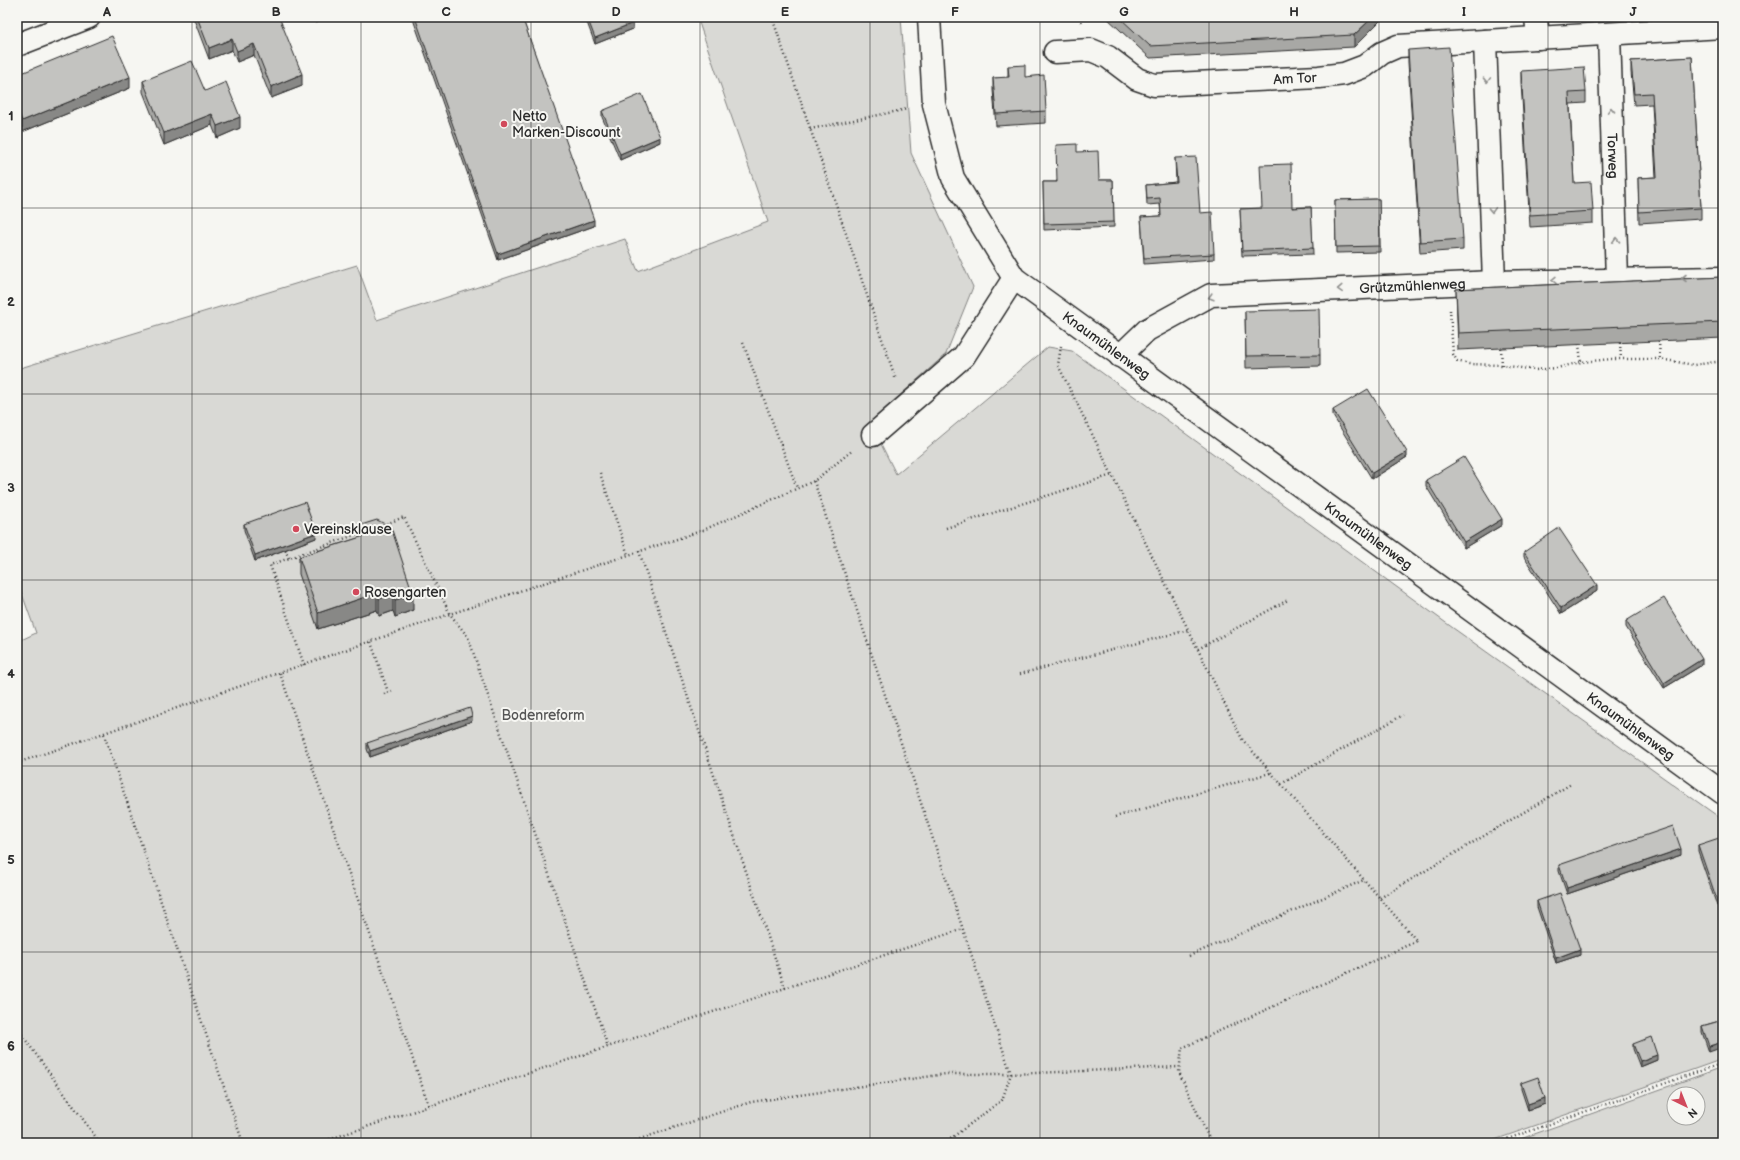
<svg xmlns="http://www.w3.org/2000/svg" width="1740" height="1160" viewBox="0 0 1740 1160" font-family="'Balsamiq Sans',sans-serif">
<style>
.green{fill:#d9d9d5;stroke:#828280;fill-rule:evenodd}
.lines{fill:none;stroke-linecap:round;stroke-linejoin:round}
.street-casing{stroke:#2b2b2b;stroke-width:25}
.secondary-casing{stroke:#2b2b2b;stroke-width:25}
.path{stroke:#2b2b2b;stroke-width:2.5;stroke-dasharray:1 3;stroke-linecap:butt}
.street{stroke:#f6f6f2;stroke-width:22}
.secondary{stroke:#f6f6f2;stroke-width:22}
.wall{fill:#a8a8a5;stroke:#2b2b2b}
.shaded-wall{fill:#888886;stroke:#2b2b2b}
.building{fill:#c3c3c0;stroke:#2b2b2b}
.oneway{stroke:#90908e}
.grid{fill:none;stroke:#2b2b2b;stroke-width:1;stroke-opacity:0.55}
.poi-dot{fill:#d1495b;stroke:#f6f6f2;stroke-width:1.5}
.labels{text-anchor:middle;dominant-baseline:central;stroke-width:4;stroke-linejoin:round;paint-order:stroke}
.street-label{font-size:14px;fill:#2b2b2b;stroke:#f6f6f2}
.poi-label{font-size:14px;fill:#2b2b2b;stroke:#f6f6f2;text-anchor:start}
.park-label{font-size:14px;fill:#565656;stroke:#f6f6f2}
.neatline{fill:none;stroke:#2b2b2b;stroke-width:1.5}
.grid-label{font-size:13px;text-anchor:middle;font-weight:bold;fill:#2b2b2b}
</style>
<rect width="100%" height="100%" fill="#f6f6f2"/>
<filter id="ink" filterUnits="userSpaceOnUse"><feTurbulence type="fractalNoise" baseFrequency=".025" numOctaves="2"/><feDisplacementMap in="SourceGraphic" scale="8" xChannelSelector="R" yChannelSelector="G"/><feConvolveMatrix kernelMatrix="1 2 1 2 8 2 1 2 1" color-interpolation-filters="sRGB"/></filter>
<g filter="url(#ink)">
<!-- green -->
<path class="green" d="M697,17h204l10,136 62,134 -27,67 -76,68 26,52 152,-127 24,4 381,277 270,192v239l-237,84h-1469v-501l19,-9 -19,-53v-211l340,-104 20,55 248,-81 13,32 130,-49z
M1723,1067v76h-214zM1674,1094h24v24h-24z"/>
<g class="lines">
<defs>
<g id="street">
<path id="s1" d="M929,17l5,87 19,74 61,100 709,515"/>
<path d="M1536,17l2,21"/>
<path id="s2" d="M1609,34l8,245"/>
<path d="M1485,41l9,241"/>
<path id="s3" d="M1055,52l36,-2 17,7 29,22 17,6 165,-8 25,-3 21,-8 17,-13 16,-7 325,-19"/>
<path id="s4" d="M1120,356l27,-26 64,-35 283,-13 229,-4"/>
<path d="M873,435l91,-79 50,-78"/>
</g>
<path id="secondary" d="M17,45l72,-28"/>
</defs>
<!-- street casing -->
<use href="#street" class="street-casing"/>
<!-- secondary casing -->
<use href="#secondary" class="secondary-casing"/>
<!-- path -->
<path class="path" d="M310,17l7,6
M772,17l124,363
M1081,17l1,7
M810,129l98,-20
M1450,310l3,44 4,7 12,3 33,1 33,5 22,-2 24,-6 31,-3h48l34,6 29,-4
M1659,341l1,18
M743,343l54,145
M1620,343l1,16
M1579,344l2,18
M1061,346l-3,19 184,374 175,202 -235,107 -3,24 32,71
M1501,348l1,17
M600,473l28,82
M814,481l197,593 -9,26 -57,43
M383,525l21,-8 46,97 18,23 140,410
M946,528l166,-53
M285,550l4,8
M639,551l146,437
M371,642l17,50
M1198,649l90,-49
M304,665l-34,-100 93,-33
M280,673l149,433
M1020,674l168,-44
M384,694l8,-3
M104,734l139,409
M17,763l433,-149 251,-83 113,-50 39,-31
M1281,784l122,-69
M1115,817l155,-44
M1380,898l191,-114
M1189,956l175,-76
M17,1028l83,115
M318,1143l645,-214
M628,1143l123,-41 195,-28h65l168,-7
M1496,1143l227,-80"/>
<!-- street -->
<use href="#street" class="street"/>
<!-- secondary -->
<use href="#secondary" class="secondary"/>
</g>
<!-- wall -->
<path class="wall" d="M193,17h86l23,69 -31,12 -17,-43 -17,7 -5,-12 -23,9z
M414,17h108l72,209 -96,34 -84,-238z
M585,17h46l2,12 -38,15z
M1106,17h278l-30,30 -204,11z
M1458,17h41l-41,2z
M1408,50l55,189v11l-43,3 -12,-191z
M1692,57l9,151v11l-62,4 -1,-45 18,-1 -4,-73 -18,1 -3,-33v-11z
M1008,66l17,11 21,34v12l-50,3 -3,-36v-12h15z
M1521,71l65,21v11l-16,1 4,79 19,28v12l-63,4 -9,-145z
M17,75l113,13 -108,44 -5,-13z
M143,81l62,10 35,37 -23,10 -5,-13 -48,20 -21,-53z
M602,111l58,31 -40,18 -18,-43z
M1077,152l22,28h14l1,47 -70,3 -1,-48h13z
M1175,158l25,55 14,41v5l-70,5 -3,-47 20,-1 -1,-12 -13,1 -1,-20 30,-3z
M1379,199l1,53 -44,1 -1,-53z
M1311,207l2,47 -71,2 -2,-47z
M1723,277v61l-265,12 -2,-61z
M1245,311l75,44v11l-74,2z
M1333,410l74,47 -35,22 -39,-63z
M1426,480l76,45 -38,23 -38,-62z
M244,524l72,14 -61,23 -11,-31z
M361,525l52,85 -18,7 -2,-6 -14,5 -2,-6 -59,19 -19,-55v-17l62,-20z
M1524,552l73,39 -36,23 -37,-57z
M1626,621l76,44 -38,23 -38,-61z
M472,721l-102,36 -3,-8v-6z
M1698,845l25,5v54l-6,2 -19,-55z
M1681,855l-114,39 -8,-23v-6z
M1537,901l43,54 -24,8 -19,-56z
M1723,1020l-14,32 -7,-20v-6z
M1633,1044l24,16 -17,7 -7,-18z
M1521,1083l24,21 -17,6 -7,-21z"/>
<!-- shaded-wall -->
<path class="shaded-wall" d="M1373,17h11l-30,30v-12z
M633,23v6l-38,15v-6z
M232,39v11l-23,9v-11z
M254,44v11l-17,7v-11z
M302,74v12l-31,12v-11z
M130,77v11l-108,44v-11z
M212,114v11l-48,20v-12z
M240,117v11l-23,10v-12z
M660,137v5l-40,18v-6z
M594,220v6l-96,34v-6z
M1407,452v5l-35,22v-6z
M1502,519v6l-38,23v-6z
M316,533v5l-61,23v-6z
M1597,585v6l-36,23v-6z
M377,593v17l-59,19v-16z
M393,594v17l-14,5v-17z
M413,594v16l-18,7v-17z
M1702,659v6l-38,23v-5z
M472,716v5l-102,36v-6z
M1681,849v6l-114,39v-6z
M1723,898v6l-6,2v-6z
M1580,949v6l-24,8v-5z
M1723,1042v5l-14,5v-6z
M1657,1055v5l-17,7v-6z
M1545,1098v6l-17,6v-6z"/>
<!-- building -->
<path class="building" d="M197,17h82l23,57 -31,13 -17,-43 -17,7 -5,-12 -23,9z
M415,17h107l72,203 -96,34z
M587,17h44l2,6 -38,15z
M1119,17h254l-19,18 -204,11z
M112,36l18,41 -108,44 -5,-14v-32z
M1449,47l14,192 -43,3 -12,-192z
M1692,57l9,151 -62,4 -1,-34 19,-1 -5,-84 -18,1 -3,-33z
M192,61l13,30 21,-9 14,35 -23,9 -5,-12 -48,19 -21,-52z
M1025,65v12l19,-2 2,36 -50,3 -3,-36 16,-1 -1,-11z
M1584,67l2,25 -17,1 5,90 17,-1 2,29 -63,4 -9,-144z
M642,94l18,43 -40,17 -18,-43z
M1077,144v8l21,-1 1,29h14l1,42 -70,2 -1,-42h14l-1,-37z
M1196,157l4,56 12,-1 2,42 -70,4 -3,-41 20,-1 -1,-18 -13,1 -1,-14 31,-3 -2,-24z
M1291,164l1,44 19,-1 2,41 -71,3 -2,-42 22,-1 -2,-43z
M1379,199l1,47 -44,1 -1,-47z
M1723,277v45l-265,11 -2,-44z
M1319,309l1,46 -74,1 -1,-45z
M1368,389l39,63 -35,21 -39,-63z
M1464,457l38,62 -38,23 -38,-62z
M305,502l11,31 -61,22 -11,-31z
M377,520l14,7 22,67 -18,6 -2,-6 -14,5 -2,-6 -59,20 -19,-56 65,-21 -3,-11z
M1559,528l38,57 -36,23 -37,-56z
M1664,598l38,61 -38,24 -38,-62z
M470,708l2,8 -102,35 -3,-8z
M1673,826l8,23 -114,39 -8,-23z
M1719,838l4,12v48l-6,2 -19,-55z
M1560,893l20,56 -24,9 -19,-57z
M1723,1020v22l-14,4 -7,-20z
M1651,1037l6,18 -17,6 -7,-17z
M1538,1077l7,21 -17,6 -7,-21z"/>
<!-- one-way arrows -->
<defs><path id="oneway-chevron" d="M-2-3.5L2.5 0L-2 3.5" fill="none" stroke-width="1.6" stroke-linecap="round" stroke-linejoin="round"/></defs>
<g class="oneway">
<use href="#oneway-chevron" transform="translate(1487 80) rotate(88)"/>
<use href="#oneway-chevron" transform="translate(1611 110) rotate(-92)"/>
<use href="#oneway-chevron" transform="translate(1492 210) rotate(88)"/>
<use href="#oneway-chevron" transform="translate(1616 240) rotate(-92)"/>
<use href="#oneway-chevron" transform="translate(1684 278) rotate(180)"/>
<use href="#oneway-chevron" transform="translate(1554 280) rotate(179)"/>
<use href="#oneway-chevron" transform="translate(1340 289) rotate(177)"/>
<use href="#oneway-chevron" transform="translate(1211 297) rotate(163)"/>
</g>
</g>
<!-- grid -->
<path class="grid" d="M192,17v1126M361,17v1126M531,17v1126M700,17v1126M870,17v1126M1040,17v1126M1209,17v1126M1379,17v1126M1548,17v1126M17,208h1706M17,394h1706M17,580h1706M17,766h1706M17,952h1706"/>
<!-- markers -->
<g class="poi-dot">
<circle cx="504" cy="124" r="4"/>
<circle cx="296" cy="529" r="4"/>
<circle cx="356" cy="592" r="4"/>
</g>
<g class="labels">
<!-- street labels -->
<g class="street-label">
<text stroke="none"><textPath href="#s3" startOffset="250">Am Tor</textPath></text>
<text stroke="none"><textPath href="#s2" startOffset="122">Torweg</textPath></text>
<text stroke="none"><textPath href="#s4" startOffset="312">Grützmühlenweg</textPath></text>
<text stroke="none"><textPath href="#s1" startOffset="395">Knaumühlenweg</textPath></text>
<text stroke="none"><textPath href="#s1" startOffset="719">Knaumühlenweg</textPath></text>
<text stroke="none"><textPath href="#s1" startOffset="1043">Knaumühlenweg</textPath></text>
</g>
<!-- poi labels -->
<g class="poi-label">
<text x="512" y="116">Netto<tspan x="512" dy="16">Marken-Discount</tspan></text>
<text x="304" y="529">Vereinsklause</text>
<text x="364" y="592">Rosengarten</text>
</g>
<!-- park labels -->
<g class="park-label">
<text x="543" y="715">Bodenreform</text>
</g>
</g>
<!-- margin -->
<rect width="1740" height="1160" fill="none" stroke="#f6f6f2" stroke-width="44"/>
<!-- north arrow -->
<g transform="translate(1686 1106) rotate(137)"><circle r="19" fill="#f6f6f2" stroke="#a5a5a2"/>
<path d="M0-3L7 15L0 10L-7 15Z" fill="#d1495b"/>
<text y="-6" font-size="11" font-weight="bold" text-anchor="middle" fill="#2b2b2b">N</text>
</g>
<rect x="22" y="22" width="1696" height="1116" class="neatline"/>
<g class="grid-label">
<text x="107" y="16">A</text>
<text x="276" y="16">B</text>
<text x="446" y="16">C</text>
<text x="616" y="16">D</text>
<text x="785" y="16">E</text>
<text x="955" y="16">F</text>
<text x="1124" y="16">G</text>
<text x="1294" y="16">H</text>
<text x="1464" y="16">I</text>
<text x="1633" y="16">J</text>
<text x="11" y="120">1</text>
<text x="11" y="306">2</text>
<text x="11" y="492">3</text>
<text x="11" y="678">4</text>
<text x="11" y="864">5</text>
<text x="11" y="1050">6</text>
</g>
</svg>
